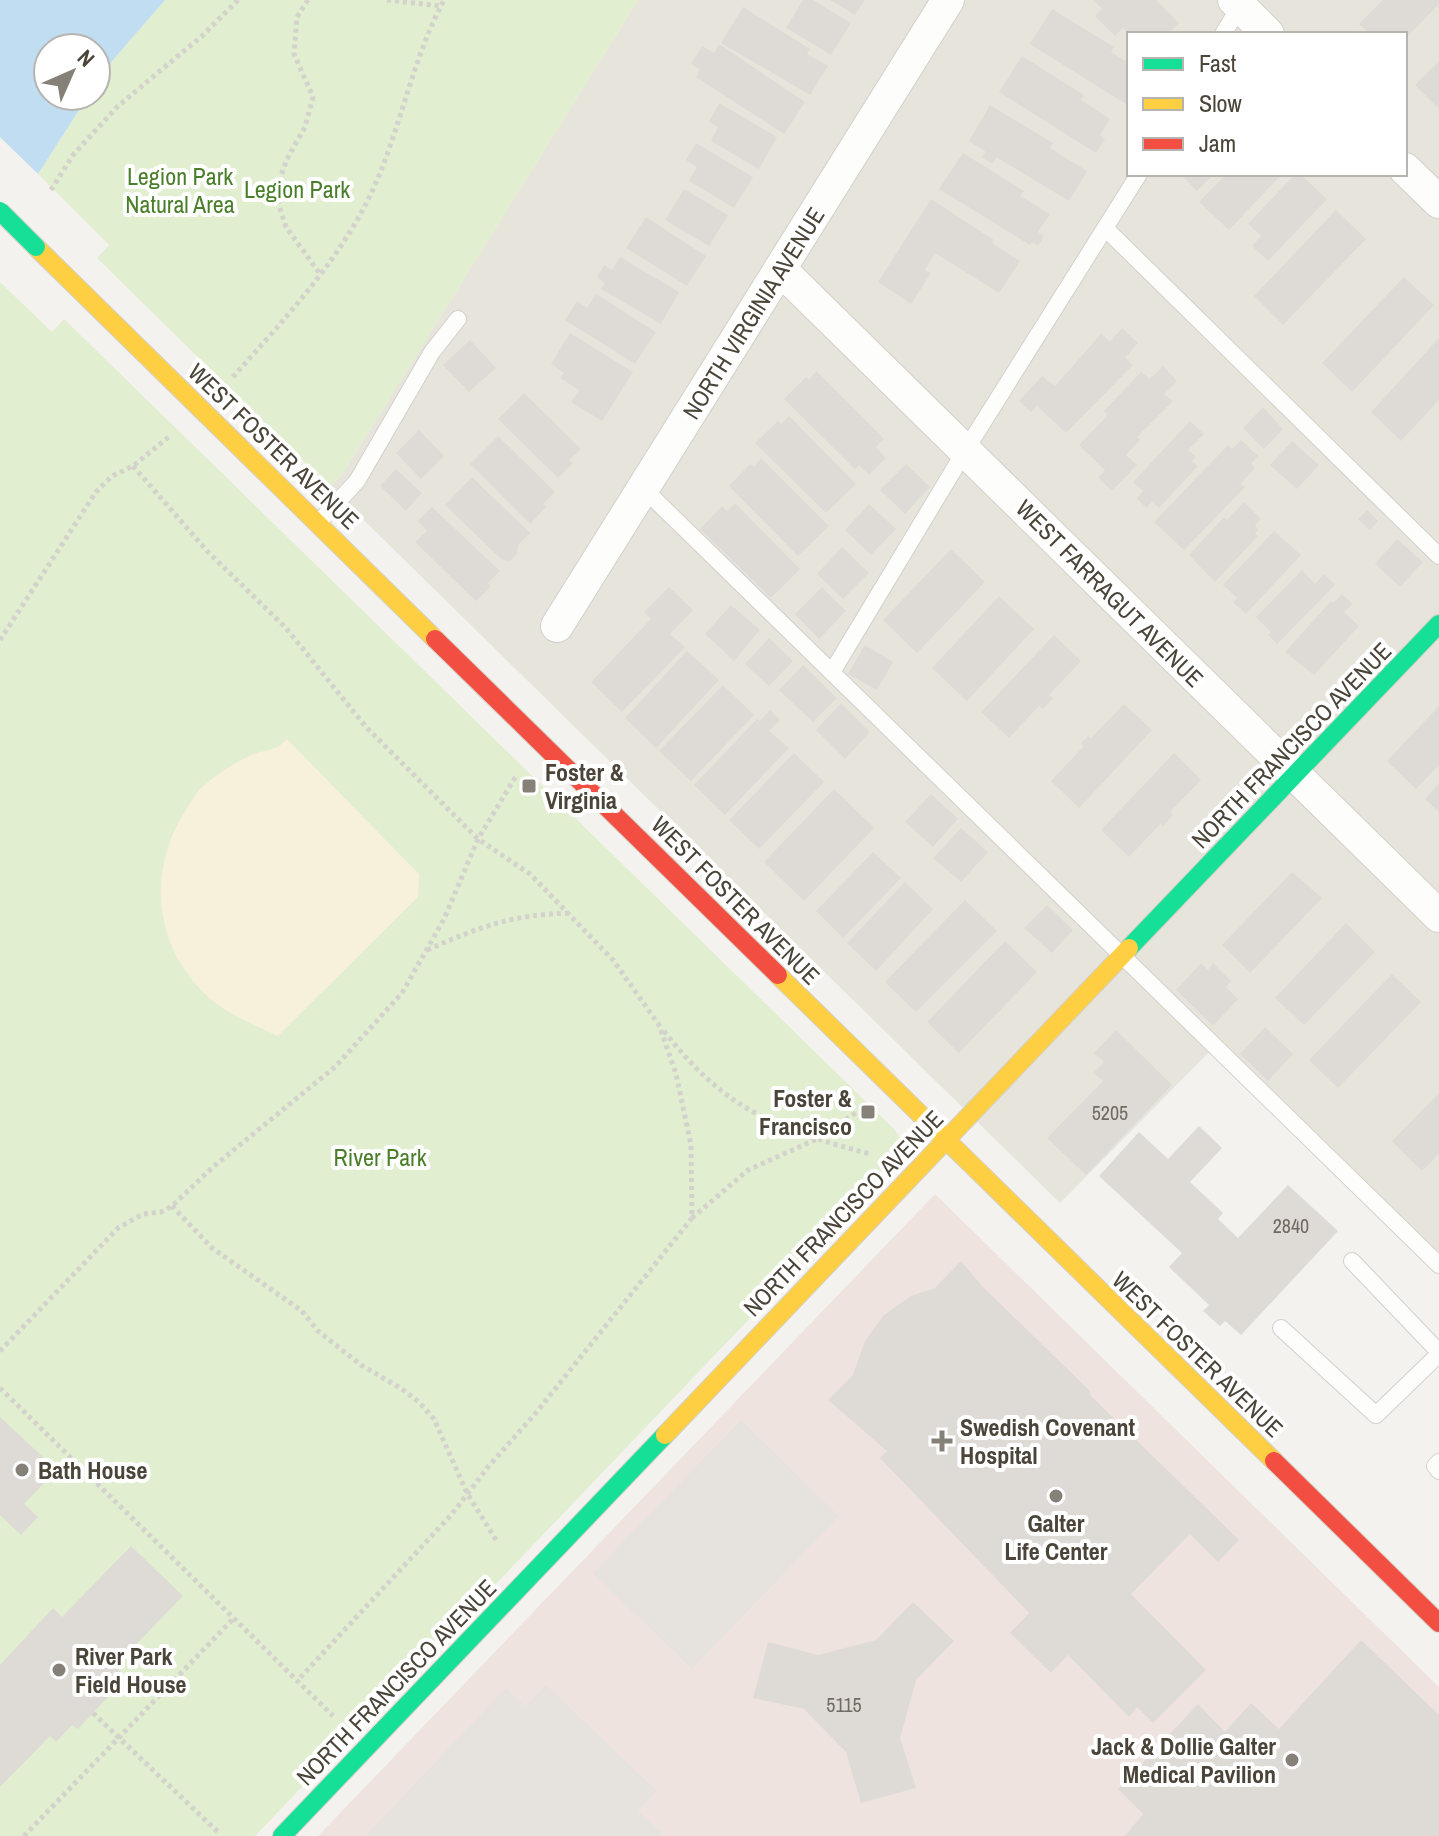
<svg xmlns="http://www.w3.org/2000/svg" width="1439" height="1836" viewBox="0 0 1439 1836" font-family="'Archivo Narrow',sans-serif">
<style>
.residential{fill:#e7e4dc;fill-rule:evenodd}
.medical{fill:#eee3df}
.green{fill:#e1eecf}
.sand{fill:#f7f0da}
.parking{fill:#e6e3df}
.water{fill:#c0ddf1}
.pier{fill:#f4f2ee}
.building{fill:#dedbd6}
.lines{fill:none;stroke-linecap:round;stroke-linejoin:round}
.lane-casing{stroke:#d2d0cb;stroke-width:18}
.street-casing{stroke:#d2d0cb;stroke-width:34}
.fast-casing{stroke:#d3cfc5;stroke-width:20}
.slow-casing{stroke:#d3cfc5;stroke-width:20}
.jam-casing{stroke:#d3cfc5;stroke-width:20}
.path{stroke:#d3d2cc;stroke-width:5;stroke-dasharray:4 4;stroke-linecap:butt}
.lane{stroke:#fdfdfc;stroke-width:16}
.street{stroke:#fdfdfc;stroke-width:32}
.fast{stroke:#16e098;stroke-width:18}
.slow{stroke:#ffcf43;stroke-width:18}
.jam{stroke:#f24e42;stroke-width:18}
.fast-bridge-casing{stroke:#d3cfc5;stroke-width:20;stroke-linecap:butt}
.fast-bridge{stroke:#16e098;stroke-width:18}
.poi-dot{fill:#868178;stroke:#fff;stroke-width:3}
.labels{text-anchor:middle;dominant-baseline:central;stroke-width:8;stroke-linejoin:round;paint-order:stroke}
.number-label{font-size:20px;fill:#706a61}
.park-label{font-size:24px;fill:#4a7f2a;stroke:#fff}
.street-label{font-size:24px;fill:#4b4439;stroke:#fff}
.poi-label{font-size:24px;font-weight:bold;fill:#4b4439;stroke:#fff;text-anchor:start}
</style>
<rect width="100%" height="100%" fill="#f4f2ee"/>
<!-- residential -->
<path class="residential" d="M638,0h801v1260l-222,-216 -157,159 -730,-716 13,-14zM1129,34h276v140h-276z"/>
<!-- medical -->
<path class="medical" d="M935,1194l504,493v149h-1121z"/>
<!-- green -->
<path class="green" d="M165,0h473l-295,473 -13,14 -233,-229 12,-13 -71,-71 50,-78h8v-12l10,-16z
M0,282l52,50 12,-13 830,810 10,14v14l-649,679h-255z"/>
<!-- sand -->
<path class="sand" d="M287,739l132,135 -1,23 -140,139c-26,-12 -52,-22 -73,-42 -52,-50 -58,-125 -19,-184 4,-6 8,-14 13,-20 14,-13 33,-26 50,-34 16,-8 24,-2 38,-17z"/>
<!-- parking -->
<path class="parking" d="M741,1420l98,96 -147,153 -99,-96z
M546,1685l111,106 -19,20 27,25h-300l141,-148 19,18z"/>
<!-- water -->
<path class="water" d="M0,0h165l-59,68 -10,16v-36h-48v48h40l-50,78 -20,-19 -18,29z"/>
<!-- pier -->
<path class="pier" d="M0,137l41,40h-6l-16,-16 -19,27z"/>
<!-- building -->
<path class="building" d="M803,0h10l38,23 -20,32 -45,-27z
M830,0h35l-10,15z
M1093,0h63l23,23 -11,11h-39l-6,-6 -8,8 -20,-20 7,-7z
M1383,0h56v4l-34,35v-5h-35l-11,-10z
M743,7l67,42 -3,5 21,12 -18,29 -89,-52z
M1052,9l62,38 -3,5 18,11v43l-99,-62z
M719,44l86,58 -21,32 -88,-57 4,-7 -9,-6 11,-18 12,7z
M1022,56l62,39 -3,5 29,19 -10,16 5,4 -9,14 -97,-61z
M1439,61v48l-24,-24z
M719,103l58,34 -18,32 -48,-28 7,-14 -9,-5z
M990,105l63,38 -3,5 37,23 -18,30 -73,-44 -3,7 -11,-7 4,-5 -17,-11z
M696,143l57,34 -19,31 -45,-27 8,-14 -11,-7z
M963,153l61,38 -4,5 30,18 -12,18 6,4 -6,10 -6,-4 -2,3 -91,-56z
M1183,174h31l-17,17 -15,-15z
M1226,174h56l-53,56 -30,-28z
M1295,174h5l27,25 -59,62 -16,-15 9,-10 -13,-12z
M684,189l44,26 -19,31 -44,-26z
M931,199l63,41 -2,3 28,18 -21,32 -64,-40 -10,17 6,3 -20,31 -33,-22z
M1336,210l30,29 -83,86 -29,-29z
M646,217l60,39 -19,30 -61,-38z
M620,257l59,35 -18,32 -60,-35 4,-6 -8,-6 7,-12 8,5z
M1404,277l30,28 -82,87 -30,-29z
M596,294l60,38 -21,32 -70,-44 12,-19 10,7z
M1122,328l16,15 -13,15 8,7 -67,68 -29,-27 -6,6 -12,-11 23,-25 13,10 46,-52 9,8z
M570,333l63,39 -31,49 -31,-19 8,-12 -19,-12 4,-5 -13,-9z
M1439,338v62l-38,41 -30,-29z
M470,340l26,28 -27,24 -26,-27z
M1163,366l14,15 -13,13 9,7 -36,36 3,3 -14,15 11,10 -25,26 -14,-13 7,-8 -26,-25 28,-29 -3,-5 37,-39 9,7z
M816,371l68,68 -8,8 10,11 -17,17 -10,-10 -4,4 -71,-70 22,-22 3,3z
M524,393l57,56 -12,11 4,3 -15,15 -60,-59z
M1263,407l20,22 -19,20 -21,-21z
M789,416l67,68 -30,29 -71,-70 23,-22 3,3z
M1190,421l14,13 -16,16 8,7 -4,4 6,5 -39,42 -7,-7 -6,7 -9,-10 6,-7 -10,-9z
M419,430l25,26 -23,23 -25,-26z
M498,436l57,56 -12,12 3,3 -16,17 -60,-60z
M1241,440l17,16 -7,8 4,4 -15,16 5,3 -61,63 -30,-28 74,-77 4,4z
M1292,441l27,24 -22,24 -27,-24z
M761,458l68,68 -31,30 -69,-70 21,-22 4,3z
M906,464l24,23 -25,27 -25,-24z
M396,469l26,24 -16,18 -26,-25z
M472,477l58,56 -12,12 -1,9 -7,7 -8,-1 -57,-55z
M1244,502l17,17 -6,6 3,5 -3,3 3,3 -43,46 -26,-27 35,-38 3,3z
M735,503l65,66 -29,29 -71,-69 22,-23 5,5z
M869,504l27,25 -25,26 -26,-25z
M432,507l68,64 -12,12 3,3 -15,15 -61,-59 12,-11 -9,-10z
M1367,510l11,11 -8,9 -12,-11z
M1274,531l27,24 -55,59 -13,-12 4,-4 -14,-13z
M1397,539l26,23 -23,25 -25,-23z
M842,547l27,26 -26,26 -26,-25z
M951,549l34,33 -68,71 -34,-33z
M1302,570l13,14 9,-10 11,11 -58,59 -9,-9 3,-3 -15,-15z
M669,587l24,23 -23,24 15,13 -63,65 -31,-30 60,-63 -7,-7z
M822,587l24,24 -27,28 -24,-25z
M1342,594l11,10 -9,8 15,14 -45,49 -29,-23 46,-51 2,2z
M999,596l35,33 -67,72 -35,-33z
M731,605l29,25 -26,31 -29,-27z
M1054,635l27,26 -32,34 4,3 -10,11 -4,-3 -30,32 -28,-26z
M769,638l24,23 -24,25 -24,-22z
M865,645l28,17 -16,28 -29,-16z
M687,651l32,29 -63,68 -31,-30z
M803,665l34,33 -24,24 -34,-32z
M723,685l31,30 -63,66 -32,-30z
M841,703l29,29 -25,27 -29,-29z
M1124,704l28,26 -73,78 -28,-27 33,-35 -3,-3 7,-7 3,2z
M1439,706v59l-23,24 -29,-28z
M770,710l10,10 -11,11 20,17 -64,67 -31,-30 63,-66 3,2z
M794,753l30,29 -65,67 -30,-29z
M1174,753l27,27 -31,32 3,3 -10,11 -2,-3 -32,34 -28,-27z
M1439,783v29l-14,-13z
M834,789l40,39 -70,73 -40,-39z
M931,794l27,25 -25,28 -28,-25z
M961,828l27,24 -27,30 -28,-24z
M873,852l28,26 -58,60 -27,-27z
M1292,872l30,26 -72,75 -28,-28z
M905,882l28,27 -57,62 -29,-28z
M965,900l32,31 -81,81 -31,-30z
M1047,905l26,25 -21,23 -28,-25z
M1346,923l29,29 -71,73 -29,-27z
M1005,941l32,31 -78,81 -32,-31z
M1201,963l7,7 5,-7 18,18 -5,6 12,12 -25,27 -37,-36z
M1392,974l29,28 -83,86 -29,-28z
M1265,1027l28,27 -25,27 -28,-27z
M1116,1030l56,55 -86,90 -39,-37 56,-57 -10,-8 11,-11 -10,-9z
M1439,1093v61l-17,17 -30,-30z
M1199,1126l23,22 -32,34 33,31 -5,6 20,19 50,-53 50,46 -97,104 -16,-14 -5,5 -17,-15 6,-6 -40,-38 13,-14 -83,-77 40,-44 29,27z
M961,1261l22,26 107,104 1,5 148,144 -21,22 -28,-28 -59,60 75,76 -53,53 -16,-16 -8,10 -61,-62 -17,18 -41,-40 19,-20 -149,-155 7,-7 -59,-51 25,-25 12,-34 19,-26 27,-19 24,-8z
M0,1417l44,41 -6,6 13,12 -27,28 14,13 -17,18 -21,-20z
M131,1546l52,50 -68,70 7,7 -18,19 4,5 -30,32 -6,-4 -16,17 -6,-6 -50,51v-122l53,-57 9,9z
M913,1602l41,39 -38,39 -16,58 16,50 -55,15 -15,-51 -42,-43 -51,-11 15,-56 50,13 58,-15z
M1361,1640l78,75v121h-314l18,-22 -25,-25 80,-85 27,28 26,-29 28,26z"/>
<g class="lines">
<defs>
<path id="lane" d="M1223,34l17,-28
M1106,229l333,327
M643,488l796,777
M319,522l38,-41 75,-129 26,-33
M832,672l133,-221 174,-277
M1352,1261l87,91
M1281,1328l95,87 63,-61
M1439,1462l-4,4 4,5"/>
<path id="street" d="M1234,0l34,34
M1405,169l34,33
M781,270l658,646
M557,626l391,-626"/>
<path id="fast" d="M1129,948l310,-324
M282,1836l383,-401"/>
<path id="slow" d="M36,247l399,392
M778,975l496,486
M665,1435l464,-487"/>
<path id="jam" d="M435,639l343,336
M1274,1461l165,162"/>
</defs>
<!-- lane casing -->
<use href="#lane" class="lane-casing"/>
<!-- street casing -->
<use href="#street" class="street-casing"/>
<!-- fast casing -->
<use href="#fast" class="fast-casing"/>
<!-- slow casing -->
<use href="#slow" class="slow-casing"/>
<!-- jam casing -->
<use href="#jam" class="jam-casing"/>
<!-- path -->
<path class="path" d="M308,0l-11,17 -3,37 19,43 -8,30 -18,32 -12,34 11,34 34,47
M387,0l54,6
M51,190l22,-35 45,-49 84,-70 36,-36
M233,377c55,-62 116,-126 147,-204 23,-57 35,-119 64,-173
M133,466l75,86 78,76 80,99 112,112 52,35 83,86 46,65 17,49 15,71 1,73 -157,196 -47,53 -36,47 -154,166
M0,640l96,-148 16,-16 21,-10 38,-31
M427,950c55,-24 83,-35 143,-37
M664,1031c61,79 112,98 206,123
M172,1206l40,42 90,63 16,20 43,34 41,24 17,13 15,17 33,74 31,50
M692,1218l56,-48 69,-31 40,-27
M0,1351l118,-123 25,-14 18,-2 11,-6 41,-39 122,-100 67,-74 42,-74 34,-80 38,-63
M0,1388l333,328
M93,1713l127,121
M24,1836l210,-218"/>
<!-- lane -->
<use href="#lane" class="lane"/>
<!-- street -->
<use href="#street" class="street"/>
<!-- fast -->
<use href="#fast" class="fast"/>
<!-- slow -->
<use href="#slow" class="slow"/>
<!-- jam -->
<use href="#jam" class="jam"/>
<defs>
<path id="fast-bridge" d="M0,211l36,36"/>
</defs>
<!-- fast-bridge casing -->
<use href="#fast-bridge" class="fast-bridge-casing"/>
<!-- fast-bridge -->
<use href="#fast-bridge" class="fast-bridge"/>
</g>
<!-- markers -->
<g class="poi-dot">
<rect x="521" y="778" width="16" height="16" rx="4"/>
<rect x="860" y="1104" width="16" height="16" rx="4"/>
<path d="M938 1429h8v8h8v8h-8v8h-8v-8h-8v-8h8z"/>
<circle cx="22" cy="1470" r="8"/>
<circle cx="1056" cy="1496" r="8"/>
<circle cx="59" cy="1670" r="8"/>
<circle cx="1292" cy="1760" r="8"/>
</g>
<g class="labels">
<!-- number labels -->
<g class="number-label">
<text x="1110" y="1112">5205</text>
<text x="1291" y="1225">2840</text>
<text x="844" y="1704">5115</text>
</g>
<!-- park labels -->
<g class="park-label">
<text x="180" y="176">Legion Park<tspan x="180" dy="28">Natural Area</tspan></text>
<text x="297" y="189">Legion Park</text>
<text x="380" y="1157">River Park</text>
</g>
<!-- street labels -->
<g class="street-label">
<text transform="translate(753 313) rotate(-58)">NORTH VIRGINIA AVENUE</text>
<text transform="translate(274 446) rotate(44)">WEST FOSTER AVENUE</text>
<text transform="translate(1110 593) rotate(45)">WEST FARRAGUT AVENUE</text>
<text transform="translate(1291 745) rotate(-46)">NORTH FRANCISCO AVENUE</text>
<text transform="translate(736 900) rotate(45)">WEST FOSTER AVENUE</text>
<text transform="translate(843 1213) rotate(-46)">NORTH FRANCISCO AVENUE</text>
<text transform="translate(1198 1354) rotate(44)">WEST FOSTER AVENUE</text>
<text transform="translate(396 1682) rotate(-46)">NORTH FRANCISCO AVENUE</text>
</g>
<!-- poi labels -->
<g class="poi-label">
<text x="545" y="772">Foster &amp;<tspan x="545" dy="28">Virginia</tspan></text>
<text x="852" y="1098" text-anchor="end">Foster &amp;<tspan x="852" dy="28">Francisco</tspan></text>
<text x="960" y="1427">Swedish Covenant<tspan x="960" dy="28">Hospital</tspan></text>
<text x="38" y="1470">Bath House</text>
<text x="1056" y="1523" text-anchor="middle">Galter<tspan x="1056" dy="28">Life Center</tspan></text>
<text x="75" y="1656">River Park<tspan x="75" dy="28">Field House</tspan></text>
<text x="1276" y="1746" text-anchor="end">Jack &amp; Dollie Galter<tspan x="1276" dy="28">Medical Pavilion</tspan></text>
</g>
</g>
<!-- legend -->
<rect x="1127" y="32" width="280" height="144" fill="#ffffff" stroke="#b7b4b0" stroke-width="2"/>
<rect x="1143" y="58" width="40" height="12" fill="#16e098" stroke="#b7b4b0" stroke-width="2"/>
<text x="1199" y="72" font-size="24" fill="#4b4439">Fast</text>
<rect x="1143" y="98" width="40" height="12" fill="#ffcf43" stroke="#b7b4b0" stroke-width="2"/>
<text x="1199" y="112" font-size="24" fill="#4b4439">Slow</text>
<rect x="1143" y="138" width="40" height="12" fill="#f24e42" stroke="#b7b4b0" stroke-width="2"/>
<text x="1199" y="152" font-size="24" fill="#4b4439">Jam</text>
<!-- north arrow -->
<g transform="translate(72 72) rotate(45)"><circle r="38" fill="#ffffff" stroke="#b7b4b0" stroke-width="2"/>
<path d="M0-6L14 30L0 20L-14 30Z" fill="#868178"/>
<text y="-12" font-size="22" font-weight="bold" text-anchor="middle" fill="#4b4439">N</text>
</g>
</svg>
